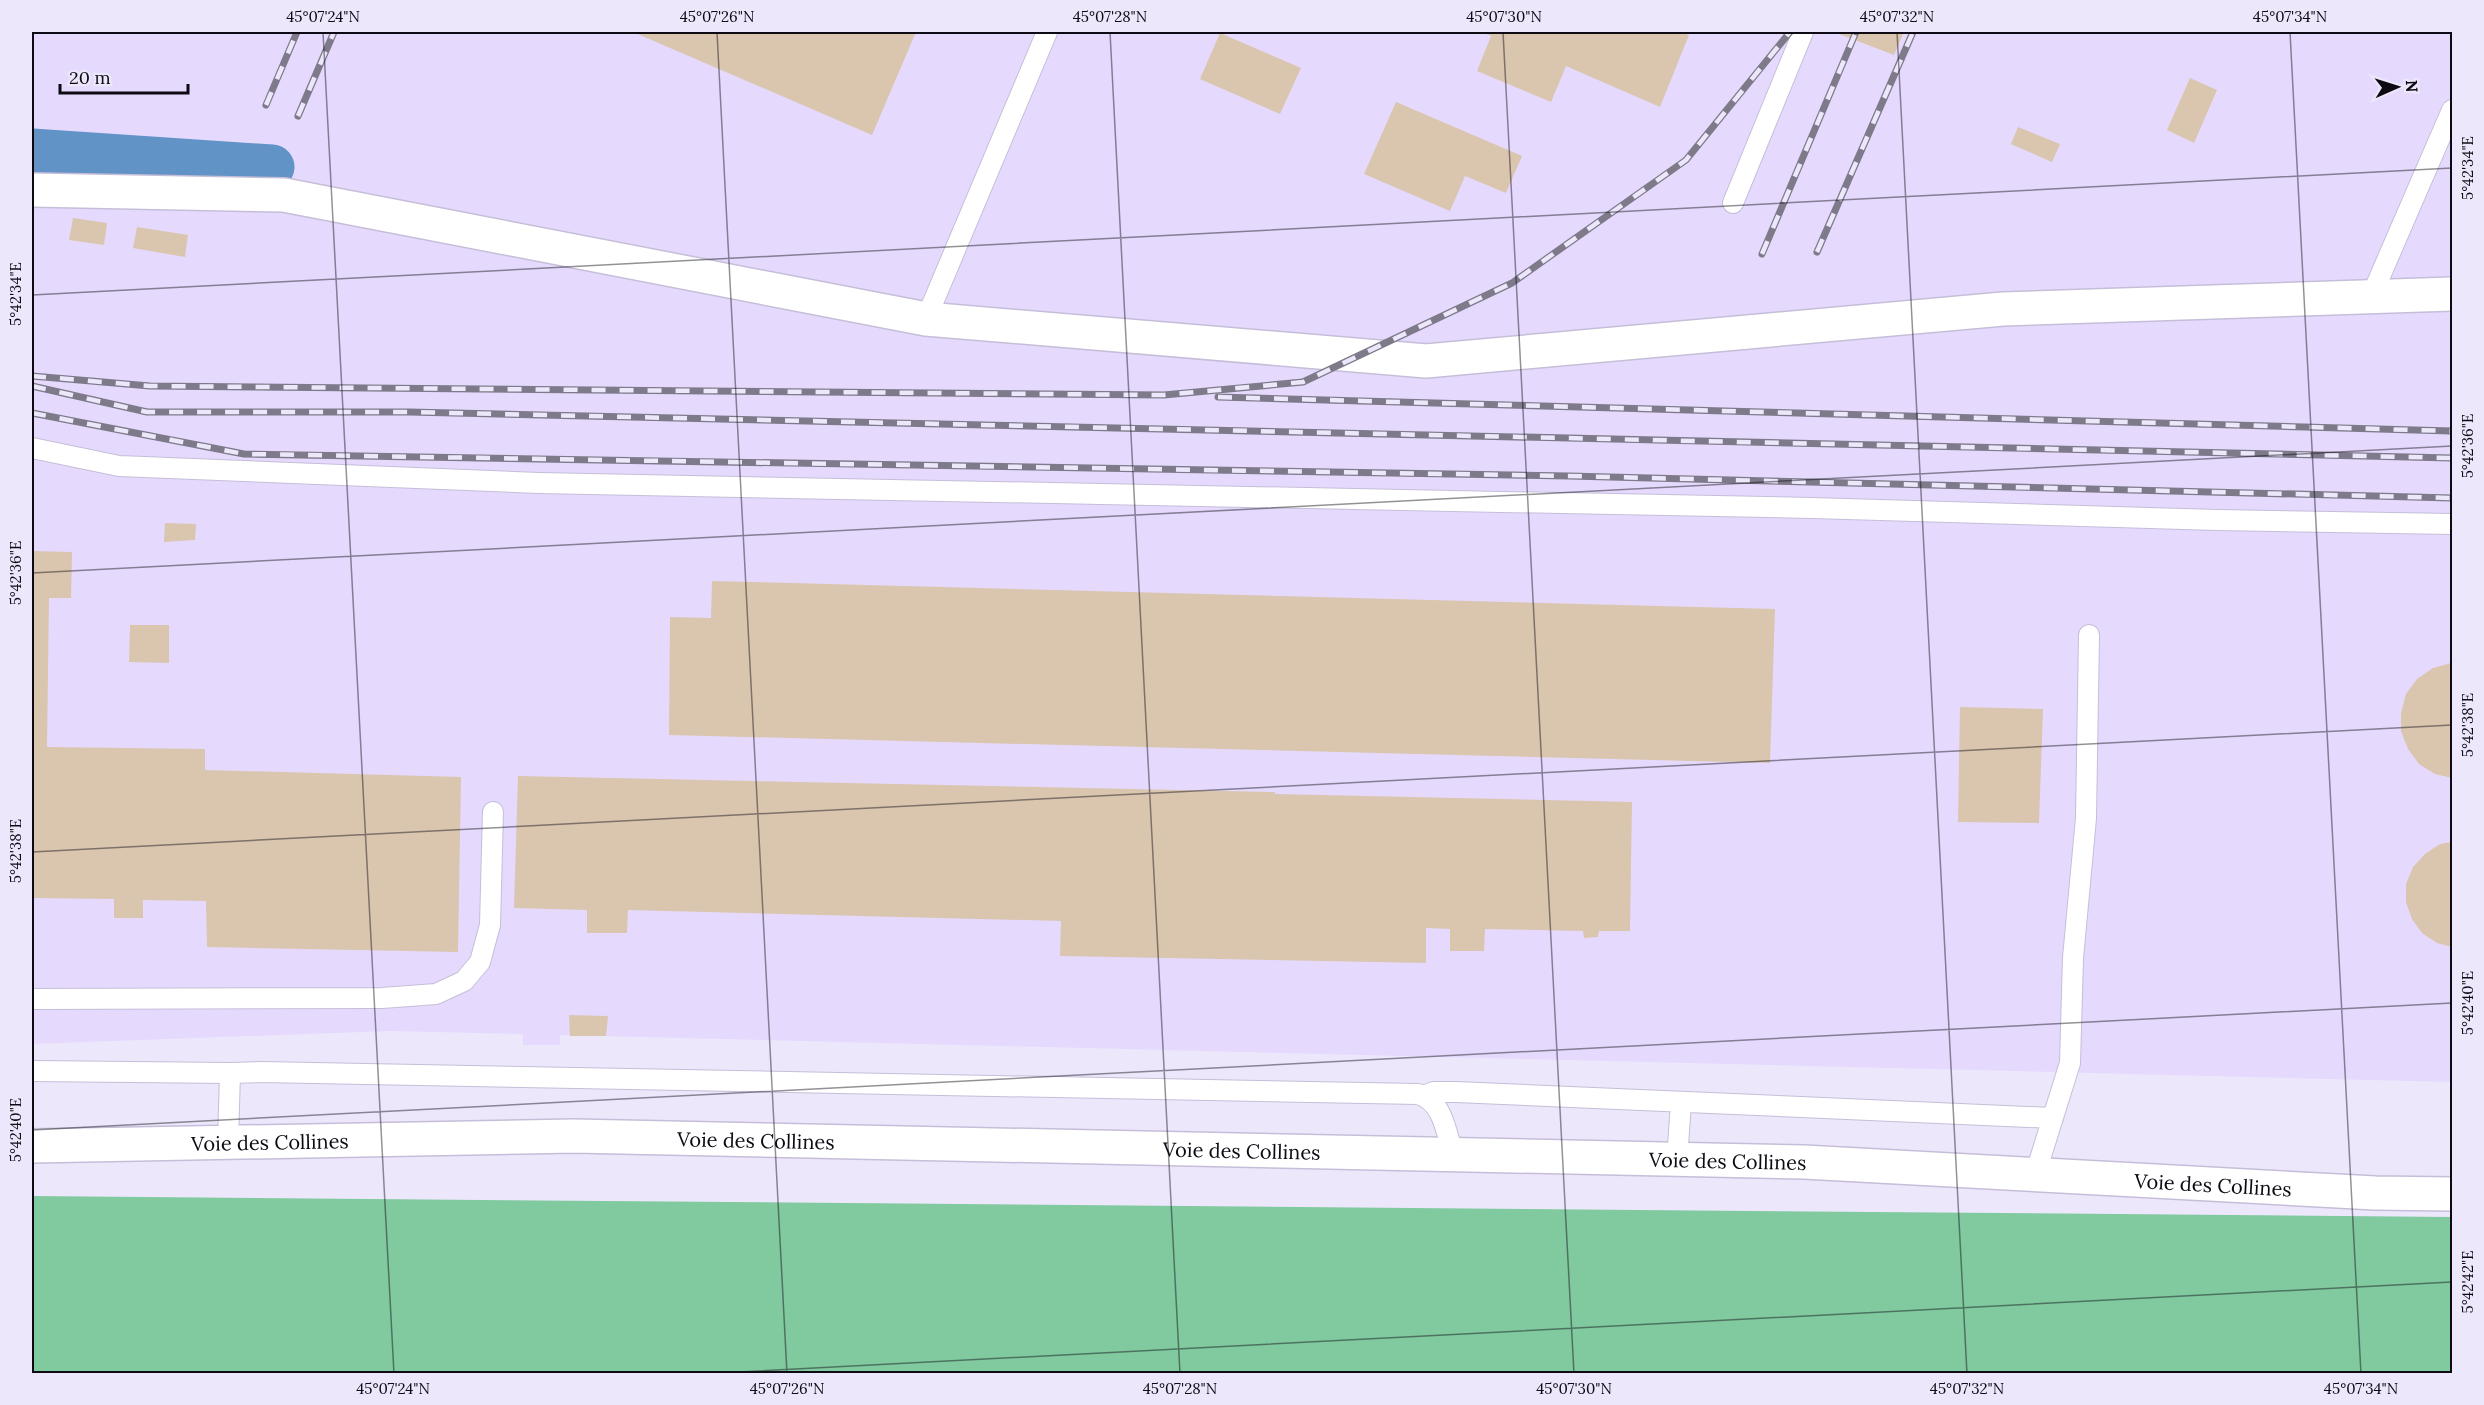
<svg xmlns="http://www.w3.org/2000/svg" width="2484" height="1405" viewBox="0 0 2484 1405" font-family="Lora,serif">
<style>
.built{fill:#e5dafd}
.forest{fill:#81c99f}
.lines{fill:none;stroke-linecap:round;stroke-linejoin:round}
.canal{stroke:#6293c6;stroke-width:45}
.building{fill:#dac5af}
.service-casing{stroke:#c6bed8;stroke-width:22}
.minor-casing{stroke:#c6bed8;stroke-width:36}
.service{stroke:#fff;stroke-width:20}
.minor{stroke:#fff;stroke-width:33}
.rail-casing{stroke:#7e7a89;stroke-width:7}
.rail{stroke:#ede7fc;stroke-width:4.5;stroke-dasharray:14;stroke-linecap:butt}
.ticks{fill:none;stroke:#0d0a13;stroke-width:1.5;stroke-opacity:0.45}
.labels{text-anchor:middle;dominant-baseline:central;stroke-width:4.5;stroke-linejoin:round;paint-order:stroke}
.street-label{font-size:20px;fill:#0d0a13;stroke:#ede7fc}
.neatline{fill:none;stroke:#0d0a13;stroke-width:2}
.ticks-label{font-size:15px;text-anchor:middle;fill:#0d0a13}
</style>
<rect width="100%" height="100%" fill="#ede7fc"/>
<!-- built -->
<path class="built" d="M32,32h2420v1050l-1892,-47v10h-37v-11l-133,-3 -358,13z"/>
<!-- forest -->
<path class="forest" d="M32,1196l2420,21v156h-2420z"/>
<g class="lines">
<!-- canal -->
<path class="canal" d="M32,151l240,16"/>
</g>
<!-- building -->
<path class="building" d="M633,32h283l-44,103z
M1481,32h199l9,3 -29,72 -94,-41 -15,36 -74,-31 14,-35z
M1834,32h70l-10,23z
M1220,33l81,35 -21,46 -80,-35z
M2190,78l27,12 -23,53 -27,-13z
M1396,102l126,54 -16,37 -41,-17 -15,35 -86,-37z
M2018,127l42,17 -8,18 -41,-18z
M73,218l34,5 -3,22 -35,-5z
M137,227l51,8 -3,22 -52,-9z
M165,523l31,1 -1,16 -31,2z
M32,551l40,1 -1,46h-22l-2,149 158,2v21l256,7 -3,175 -251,-5 -1,-46 -63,-1v18h-29v-19l-82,-1z
M712,581l1063,28 -5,154 -1101,-28 1,-118 41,1z
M130,625h39v38l-40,-1z
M2451,663h1v115l-17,-4 -16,-10 -11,-15 -7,-18v-18l5,-19 11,-15 16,-11z
M1960,707l83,2 -4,114 -81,-1z
M518,776l757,16v2l357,8 -2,129h-31l-1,6 -14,1 -1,-7 -98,-2 -1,22h-34v-22l-24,-1v35l-366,-7 1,-35 -433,-11 -1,23h-40v-23l-73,-2z
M2452,842v105l-15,-4 -15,-10 -10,-14 -6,-17v-18l7,-17 12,-13 15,-10z
M569,1015l39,1 -2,20h-36z"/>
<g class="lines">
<defs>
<path id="service" d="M1733,203l70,-171
M2371,297l81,-187
M926,319l121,-287
M32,448l87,18 420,17 1273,25 405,12 235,4
M32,999l350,-1 54,-4 28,-13 16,-19 10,-37 3,-113
M32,1071l198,2
M1423,1096l11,-4h22l597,26
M228,1143l2,-70 31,-1 1157,22c25,7 28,38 35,60
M1677,1159l4,-56
M2035,1175l35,-112 3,-105 13,-140 3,-183"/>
<g id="minor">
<path d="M32,190l252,5 642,124 500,42 577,-52 449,-15"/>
<path id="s1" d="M32,1146l542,-10 1230,26 571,31 77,1"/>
</g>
</defs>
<!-- service casing -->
<use href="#service" class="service-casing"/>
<!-- minor casing -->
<use href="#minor" class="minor-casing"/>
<!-- service -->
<use href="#service" class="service"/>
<!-- minor -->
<use href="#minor" class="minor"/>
<defs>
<path id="rail" d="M266,105l31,-73
M298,116l36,-84
M1817,252l96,-220
M1762,254l94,-222
M32,376l118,10 1014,9 139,-13 209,-99 174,-123 104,-128
M32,386l115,26h262l2043,46
M1218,397l1234,34
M32,413l212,41 1325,22 883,22"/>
</defs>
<!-- rail casing -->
<use href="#rail" class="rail-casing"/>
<!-- rail -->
<use href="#rail" class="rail"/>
</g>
<!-- ticks -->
<path class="ticks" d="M323,32l71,1342M717,32l70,1342M1110,32l70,1342M1503,32l71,1342M1897,32l70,1342M2290,32l71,1342M32,295l2420,-127M32,573l2420,-127M32,852l2420,-127M32,1130l2420,-127M701,1374l1751,-92"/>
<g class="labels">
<!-- street labels -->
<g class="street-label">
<text stroke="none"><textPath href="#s1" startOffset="724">Voie des Collines</textPath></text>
<text stroke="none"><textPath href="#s1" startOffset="238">Voie des Collines</textPath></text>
<text stroke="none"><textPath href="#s1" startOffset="1210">Voie des Collines</textPath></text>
<text stroke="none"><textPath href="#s1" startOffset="1696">Voie des Collines</textPath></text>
<text stroke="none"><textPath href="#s1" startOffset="2182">Voie des Collines</textPath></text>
</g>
</g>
<!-- border -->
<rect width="2484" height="1405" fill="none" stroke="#ede7fc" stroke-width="66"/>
<!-- north arrow -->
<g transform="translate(2397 87) rotate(87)" stroke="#ede7fc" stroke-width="4.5" paint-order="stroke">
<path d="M0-4.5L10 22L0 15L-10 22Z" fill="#0d0a13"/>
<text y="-9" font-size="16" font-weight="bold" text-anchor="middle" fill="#0d0a13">N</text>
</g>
<!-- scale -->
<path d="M60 84v9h128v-9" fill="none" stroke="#0d0a13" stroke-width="3"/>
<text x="69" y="84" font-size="18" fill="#0d0a13" stroke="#ede7fc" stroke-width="4.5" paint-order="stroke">20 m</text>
<rect x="33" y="33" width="2418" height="1339" class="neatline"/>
<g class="ticks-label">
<text x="323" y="22">45°07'24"N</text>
<text x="717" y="22">45°07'26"N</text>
<text x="1110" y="22">45°07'28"N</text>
<text x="1504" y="22">45°07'30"N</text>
<text x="1897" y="22">45°07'32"N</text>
<text x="2290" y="22">45°07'34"N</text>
<text transform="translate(2468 168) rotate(-90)" y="5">5°42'34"E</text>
<text transform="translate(16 294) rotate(-90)" y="5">5°42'34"E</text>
<text transform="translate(2468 446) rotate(-90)" y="5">5°42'36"E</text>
<text transform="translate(16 573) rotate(-90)" y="5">5°42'36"E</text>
<text transform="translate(2468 725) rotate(-90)" y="5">5°42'38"E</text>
<text transform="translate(16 851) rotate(-90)" y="5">5°42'38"E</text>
<text transform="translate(2468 1003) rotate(-90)" y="5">5°42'40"E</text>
<text transform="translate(16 1130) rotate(-90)" y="5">5°42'40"E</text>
<text transform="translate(2468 1282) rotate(-90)" y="5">5°42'42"E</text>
<text x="393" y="1394">45°07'24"N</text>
<text x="787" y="1394">45°07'26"N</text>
<text x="1180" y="1394">45°07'28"N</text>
<text x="1574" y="1394">45°07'30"N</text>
<text x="1967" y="1394">45°07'32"N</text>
<text x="2361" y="1394">45°07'34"N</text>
</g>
</svg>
